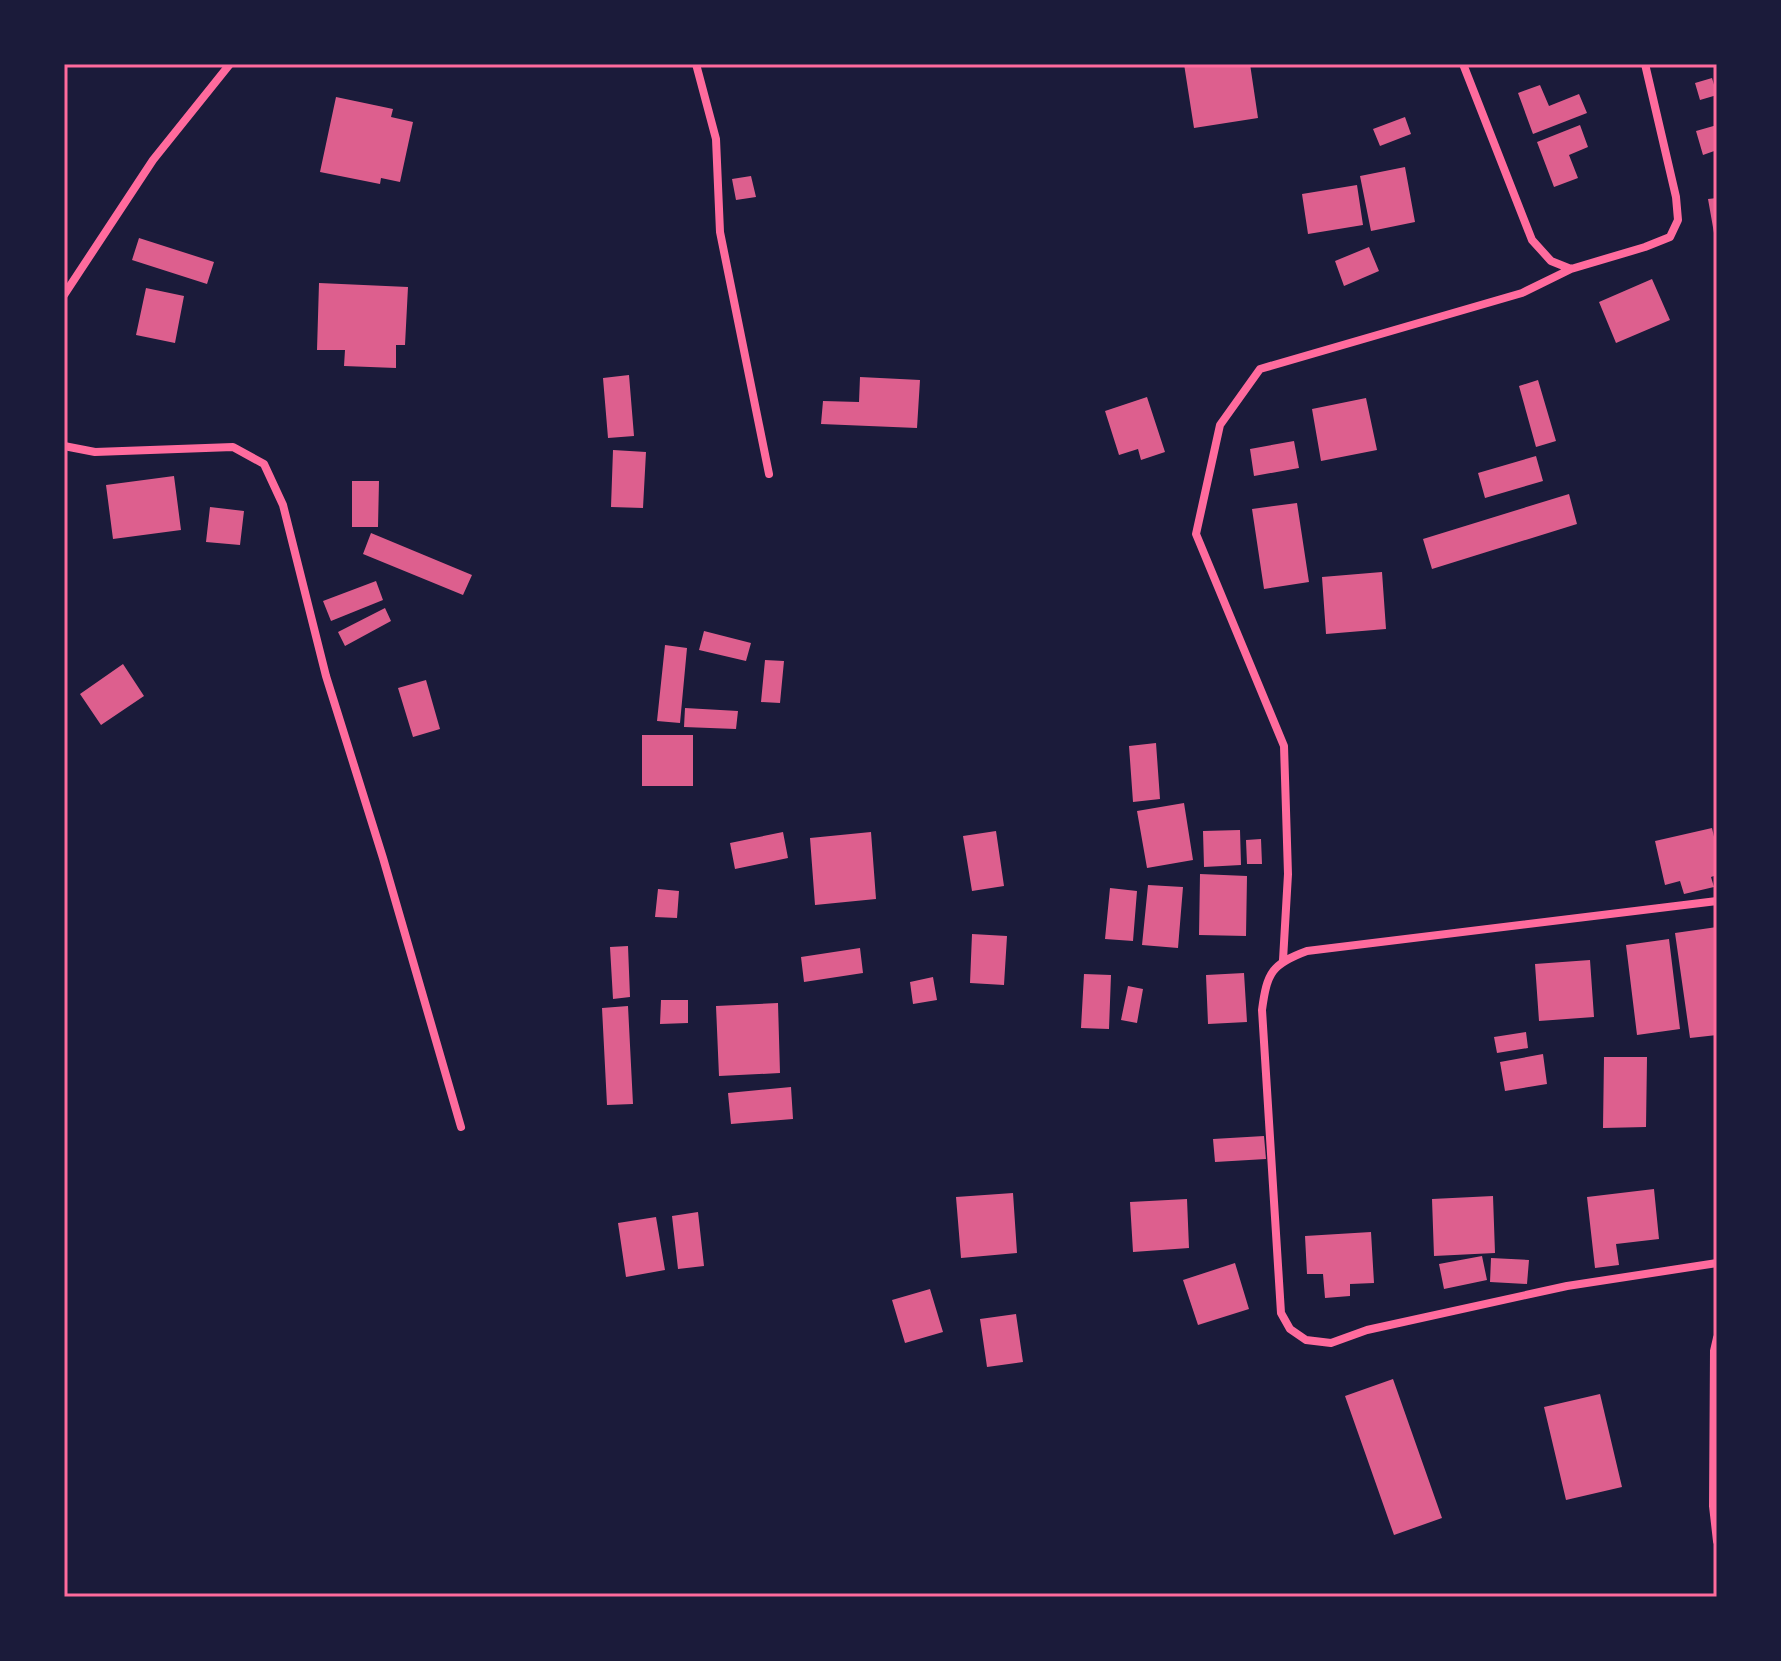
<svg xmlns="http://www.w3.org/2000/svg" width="1781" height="1661" viewBox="0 0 1781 1661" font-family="Montserrat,sans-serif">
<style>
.building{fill:#dd5f8e}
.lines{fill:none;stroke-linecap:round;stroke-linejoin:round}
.minor{stroke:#ff6b9d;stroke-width:8}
.neatline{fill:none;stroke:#ff6b9d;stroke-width:3}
</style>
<rect width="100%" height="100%" fill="#1b1b3a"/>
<!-- building -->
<path class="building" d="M1184,64h66l8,54 -64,10z
M1712,78l5,17 -17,5 -5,-17z
M1540,85l9,21 30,-12 8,19 -54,21 -15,-41z
M336,97l57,12 -2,8 22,5 -13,60 -19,-4 -1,6 -60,-12z
M1405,117l6,17 -31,12 -7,-17z
M1580,125l8,22 -19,8 9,23 -24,9 -17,-45z
M1717,125v25l-14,5 -7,-24z
M1405,167l10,55 -44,9 -11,-55z
M751,176l5,21 -20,3 -4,-21z
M1357,185l6,40 -55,9 -6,-40z
M1717,198v34l-3,1 -6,-34z
M139,238l75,24 -7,22 -75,-24z
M1369,247l10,24 -35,15 -9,-25z
M1652,279l18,41 -54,23 -17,-41z
M319,283l89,4 -3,58h-9v23l-52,-2 1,-16h-28z
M146,288l38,8 -9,47 -39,-8z
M629,375l5,61 -26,2 -5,-60z
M860,377l60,3 -3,48 -96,-4 2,-23 36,1z
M1538,380l18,61 -20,6 -17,-61z
M1147,397l18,55 -24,8 -3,-11 -19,6 -14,-44z
M1366,398l11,52 -56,11 -9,-52z
M1294,441l5,27 -45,8 -4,-27z
M613,450l33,2 -3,56 -32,-1z
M1536,456l7,25 -58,17 -7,-25z
M174,476l7,54 -68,9 -7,-54z
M352,481h27l-1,46h-26z
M1569,494l8,30 -145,45 -9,-30z
M1297,503l12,79 -45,7 -12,-80z
M210,507l34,4 -4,34 -34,-3z
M371,533l101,42 -9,20 -100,-41z
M1382,572l4,57 -60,5 -4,-57z
M376,581l7,19 -52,21 -8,-20z
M385,608l6,13 -46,25 -7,-14z
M704,631l47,12 -5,18 -47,-11z
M665,645l22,3 -7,75 -23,-2z
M765,660l19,1 -4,42 -19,-1z
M123,664l21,32 -43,29 -21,-31z
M426,680l14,49 -27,8 -15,-49z
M685,708l53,3 -2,18 -52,-2z
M642,735h51v51h-51z
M1156,743l4,56 -27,3 -4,-56z
M1184,803l9,57 -46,8 -10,-57z
M1712,828l5,22v25l-6,2 3,10 -30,7 -4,-13 -15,4 -10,-44z
M1240,830l1,35 -37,2 -1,-36z
M996,831l8,55 -32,5 -9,-55z
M783,832l5,26 -53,11 -5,-26z
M871,832l5,67 -61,6 -5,-67z
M1261,839l1,25h-15l-1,-24z
M1200,874l47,2 -1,60 -47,-1z
M1148,885l35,2 -5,61 -36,-3z
M1110,888l27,3 -4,50 -28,-2z
M658,889l21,2 -2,27 -22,-1z
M1717,927v108l-27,3 -15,-105z
M972,934l35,2 -3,49 -34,-2z
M1669,939l11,90 -43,6 -11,-90z
M628,946l2,51 -17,2 -3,-52z
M860,948l3,25 -59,9 -3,-25z
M1590,960l4,57 -55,4 -4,-57z
M1244,973l3,49 -39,2 -2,-49z
M1084,974l27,1 -2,54 -28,-1z
M933,977l4,23 -24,4 -3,-22z
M1128,986l15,3 -6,34 -16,-3z
M661,1000h27v23l-28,1z
M778,1003l2,70 -61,3 -3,-70z
M628,1006l5,98 -26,1 -5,-97z
M1526,1032l2,16 -31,5 -3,-16z
M1543,1054l4,30 -42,7 -5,-29z
M1604,1057h43l-1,70 -43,1z
M791,1087l2,32 -62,5 -3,-31z
M1264,1136l2,23 -51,3 -2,-23z
M1654,1189l5,50 -43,5 3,21 -24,3 -8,-71z
M1013,1193l4,60 -56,5 -5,-61z
M1493,1196l2,57 -61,3 -2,-57z
M1187,1199l2,49 -56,4 -3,-50z
M698,1212l6,54 -26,3 -6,-53z
M656,1217l9,53 -39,7 -8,-54z
M1371,1232l3,51 -24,1v12l-25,2 -2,-24h-16l-2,-38z
M1482,1256l5,24 -43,9 -5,-25z
M1491,1258l38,2 -2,24 -37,-2z
M1235,1263l14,46 -51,16 -15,-45z
M930,1289l13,43 -38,11 -13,-43z
M1016,1314l7,48 -36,5 -7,-48z
M1393,1379l49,139 -48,17 -49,-139z
M1600,1394l22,93 -56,13 -22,-93z"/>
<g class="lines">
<!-- minor -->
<path class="minor" d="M696,64l20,75 4,93 49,242
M1463,64l69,176 19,21 20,8 74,-22 25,-10 8,-17 -2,-23 -31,-133
M64,295l89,-135 77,-96
M64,446l31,6 138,-5 31,17 19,41 43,171 57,182 78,269
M1717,901l-410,50c-35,13 -40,21 -45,59l19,303 9,16 16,11 25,3 36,-13 200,-44 150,-23
M1283,960l5,-86 -4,-128 -88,-212 24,-109 40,-56 262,-76 49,-24
M1717,1338l-3,13 -1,155 4,35"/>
</g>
<!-- border -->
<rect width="1781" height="1661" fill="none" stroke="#1b1b3a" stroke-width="132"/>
<rect x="66" y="66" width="1649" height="1529" class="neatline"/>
</svg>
